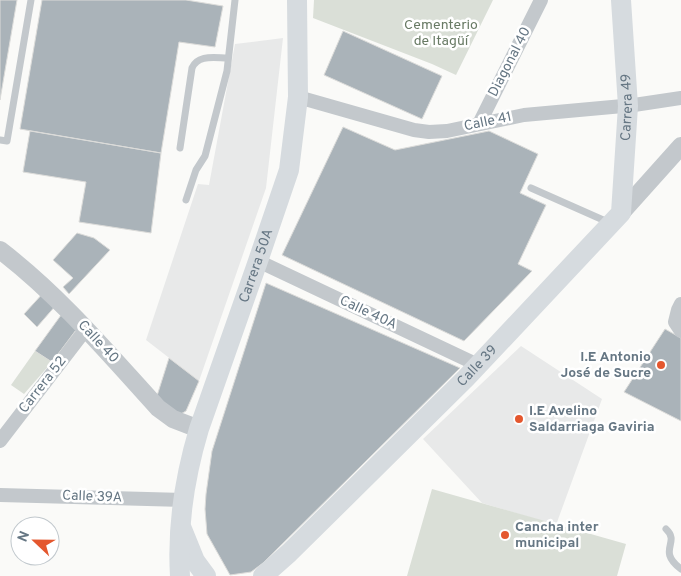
<svg xmlns="http://www.w3.org/2000/svg" width="681" height="576" viewBox="0 0 681 576" font-family="Overpass,sans-serif">
<style>
.built{fill:#e8e9e9}
.green{fill:#dadfd7}
.building{fill:#aab3b9;stroke:#dcdcda}
.lines{fill:none;stroke-linecap:round;stroke-linejoin:round}
.service{stroke:#c3c8cc;stroke-width:7}
.minor{stroke:#c3c8cc;stroke-width:14}
.tertiary{stroke:#c3c8cc;stroke-width:18}
.secondary{stroke:#d6dbdf;stroke-width:20}
.poi-dot{fill:#e4572e;stroke:#fff;stroke-width:2}
.labels{text-anchor:middle;dominant-baseline:central;stroke-width:5;stroke-linejoin:round;paint-order:stroke}
.park-label{font-size:14px;fill:#687a64;stroke:#fff}
.street-label{font-size:14px;fill:#657683;stroke:#fff}
.poi-label{font-size:14px;font-weight:bold;fill:#657683;stroke:#fff;text-anchor:start}
</style>
<rect width="100%" height="100%" fill="#fafaf8"/>
<!-- built -->
<path class="built" d="M283,38l-17,150 -67,193 -53,-41 52,-156 11,1 26,-141z
M521,346l81,53 -46,126 -74,-22 -59,-64z"/>
<!-- green -->
<path class="green" d="M314,0h179l-37,75 -24,-11 -119,-46z
M35,351l17,11 -28,32 -13,-9z
M432,489l194,55 -9,32h-210z"/>
<!-- building -->
<path class="building" d="M0,0h17l-17,100z
M42,0h144l37,6 -8,41 -36,-5 -18,111 -141,-24z
M343,31l99,45 -20,43 -98,-44z
M343,127l52,23 94,-19 49,23 -18,39 26,12 -28,59 14,7 -68,70 -182,-86z
M30,131l131,22 -10,80 -72,-11 7,-40 -63,-10z
M77,233l17,5 16,12 -41,44 -6,-7 10,-9 -20,-18z
M266,283l194,85 -197,195 -12,9 -21,3 -23,-41 -2,-25 1,-15 6,-43z
M45,291l12,13 -20,23 -13,-13z
M64,311l15,15 -27,36 -17,-11z
M665,329l16,9v83l-57,-29z
M169,358l30,23 -13,30 -7,4 -23,-16z"/>
<g class="lines">
<!-- service -->
<path class="service" d="M0,140l7,1 24,-141
M180,148l12,-80c6,-14 23,-10 36,-10
M531,188l79,35
M186,200l10,-30 9,-14 22,-85 8,-71
M666,529c15,14 -10,21 15,40"/>
<!-- minor -->
<path class="minor" d="M298,97l116,33 15,2 18,-1 77,-16 110,-10 47,-7
M479,124l62,-124
M258,261l220,104
M681,304l-3,6 -3,12 6,9
M0,441l86,-112
M0,495l184,5"/>
<!-- tertiary -->
<path class="tertiary" d="M621,213l60,-67
M0,250c59,45 108,103 158,158l15,11 26,10"/>
<!-- secondary -->
<g class="secondary">
<path d="M182,529l13,32 11,15"/>
<path id="s1" d="M180,576c-3,-49 5,-100 19,-147l59,-168 31,-91 9,-73 -1,-97"/>
<path id="s2" d="M263,576l26,-23 177,-175 155,-165 7,-107 -7,-106"/>
</g>
</g>
<!-- markers -->
<g class="poi-dot">
<circle cx="661" cy="365" r="5"/>
<circle cx="519" cy="419" r="5"/>
<circle cx="505" cy="535" r="5"/>
</g>
<g class="labels">
<!-- park labels -->
<g class="park-label">
<text x="441" y="25">Cementerio<tspan x="441" dy="16">de Itagüí</tspan></text>
</g>
<!-- street labels -->
<g class="street-label">
<text transform="translate(510 62) rotate(-63)">Diagonal 40</text>
<text stroke="none"><textPath href="#s2" startOffset="616">Carrera 49</textPath></text>
<text transform="translate(488 122) rotate(-12)">Calle 41</text>
<text stroke="none"><textPath href="#s1" startOffset="322">Carrera 50A</textPath></text>
<text transform="translate(368 313) rotate(25)">Calle 40A</text>
<text transform="translate(98 342) rotate(47)">Calle 40</text>
<text stroke="none"><textPath href="#s2" startOffset="300">Calle 39</textPath></text>
<text transform="translate(43 385) rotate(-52)">Carrera 52</text>
<text transform="translate(92 497) rotate(2)">Calle 39A</text>
</g>
<!-- poi labels -->
<g class="poi-label">
<text x="651" y="357" text-anchor="end">I.E Antonio<tspan x="651" dy="16">José de Sucre</tspan></text>
<text x="529" y="411">I.E Avelino<tspan x="529" dy="16">Saldarriaga Gaviria</tspan></text>
<text x="515" y="527">Cancha inter<tspan x="515" dy="16">municipal</tspan></text>
</g>
</g>
<!-- north arrow -->
<g transform="translate(35 541) rotate(292)"><circle r="24" fill="#ffffff" stroke="#c1c8cd"/>
<path d="M0-4L9 19L0 12L-9 19Z" fill="#e4572e"/>
<text y="-8" font-size="14" font-weight="bold" text-anchor="middle" fill="#657683">N</text>
</g>
</svg>
